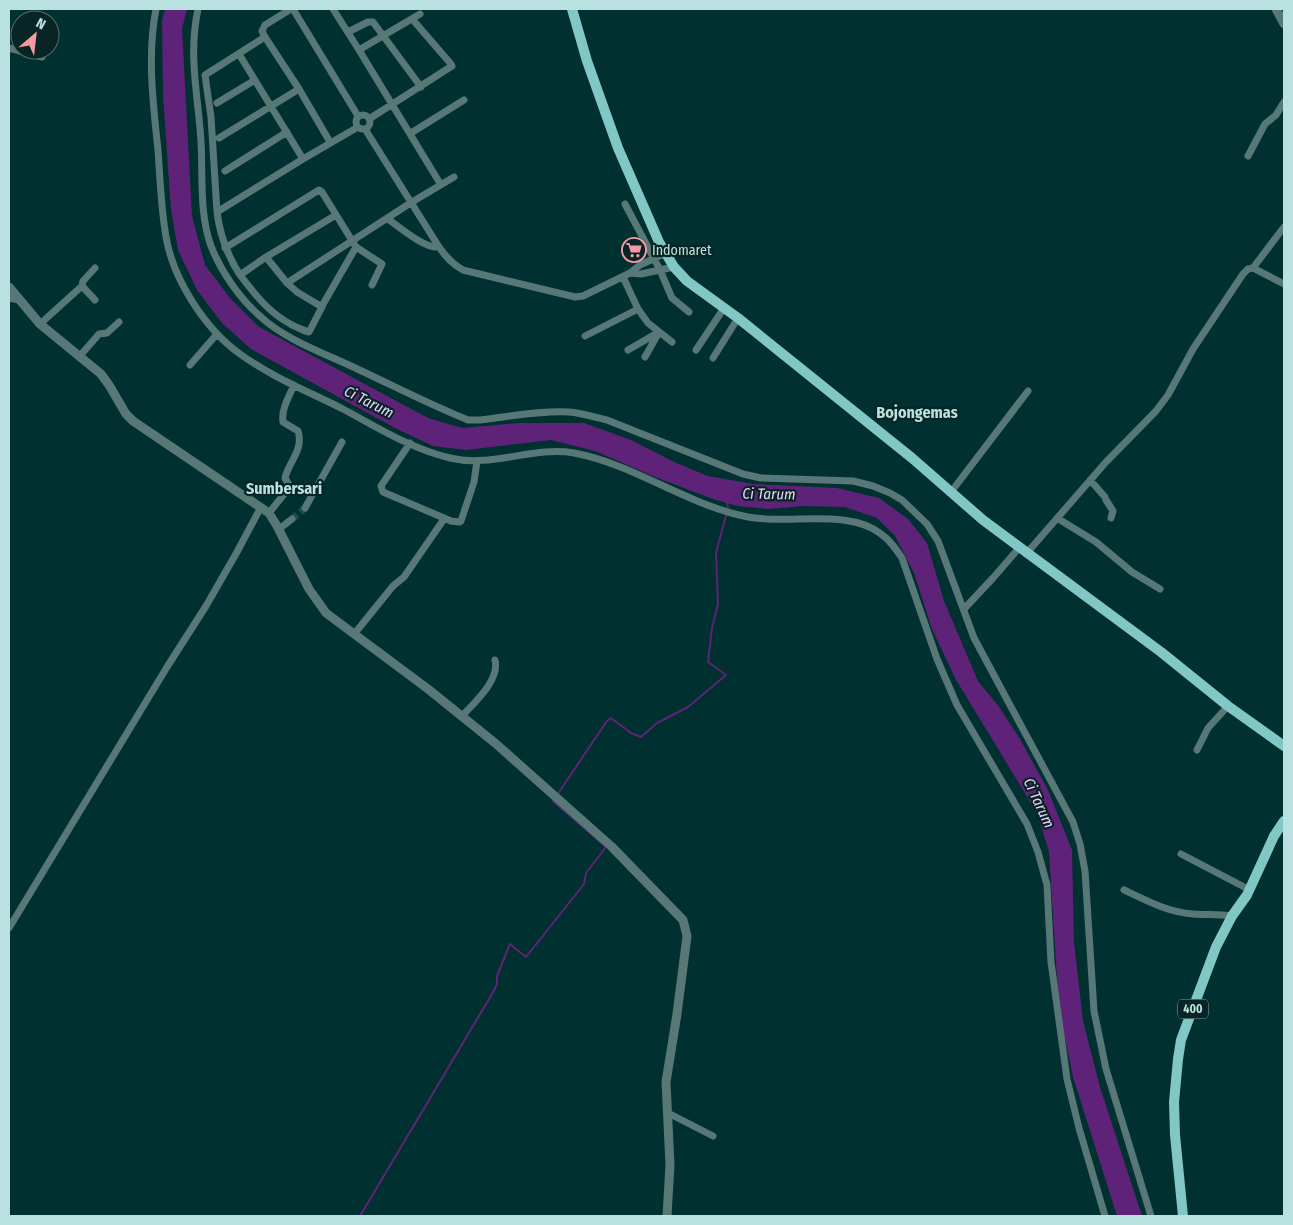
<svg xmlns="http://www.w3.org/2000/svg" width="1293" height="1225" viewBox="0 0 1293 1225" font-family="'Fira Sans Condensed',sans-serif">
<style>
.water{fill:#5e2378}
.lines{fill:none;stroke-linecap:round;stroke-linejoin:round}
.stream{stroke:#5e2378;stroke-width:2}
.minor-tunnel{stroke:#1c4b4a;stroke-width:7;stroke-dasharray:7 3.5;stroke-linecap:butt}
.minor{stroke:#577877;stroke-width:7}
.tertiary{stroke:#577877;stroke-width:9}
.primary{stroke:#81c7c5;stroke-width:10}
.labels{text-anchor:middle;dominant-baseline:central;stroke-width:4.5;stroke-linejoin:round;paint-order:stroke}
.shield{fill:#092424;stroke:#84a8a7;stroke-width:1}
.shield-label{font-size:12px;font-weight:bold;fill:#b9e1df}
.poi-label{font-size:14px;fill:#b9e1df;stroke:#092424;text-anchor:start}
.water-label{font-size:15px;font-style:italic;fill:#efd1ff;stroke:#092424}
.quarter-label{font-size:16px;font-weight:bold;fill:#b9e1df;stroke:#092424}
</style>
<rect width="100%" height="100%" fill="#003030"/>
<!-- water -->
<path class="water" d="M165,9h22l-5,20 10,187 13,49 25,33 29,29 169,91 34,10 58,-5h64l47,17 43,22 34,14 45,8 84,4 42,10 29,21 19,24 17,58 34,80 22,27 20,31 28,51 24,60 2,92 9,79 17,66 42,129h-25l-44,-139 -10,-49 -6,-50 -8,-126 -12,-39 -82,-135 -23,-49 -18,-56 -19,-37 -18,-18 -32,-11 -42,-1 -35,3 -30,-3 -25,-7 -58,-22 -60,-26 -44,-11 -85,10 -33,-4 -38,-18 -144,-79 -29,-26 -25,-33 -19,-40 -7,-40 -8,-114 -1,-76z"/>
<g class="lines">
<!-- stream -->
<path class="stream" d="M727,500l1,10
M557,795l50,-74 4,-3 20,15 10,4 16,-14 31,-16 38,-32 -18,-13 4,-34 6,-24 -2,-51 10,-38
M360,1216l132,-222 5,-10v-8l13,-32 16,13 58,-73 2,-11 20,-26 -53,-46 1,-2"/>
<!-- minor-tunnel -->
<path class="minor-tunnel" d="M292,519l13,-11"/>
<!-- minor -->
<path class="minor" d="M156,9c-9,46 -3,94 2,141 2,29 3,58 8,87 7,42 39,92 74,117 30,22 67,37 101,54 34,18 70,41 109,50 42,10 83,-12 124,-5 60,11 115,53 174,64 41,8 100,-9 133,17 9,6 15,15 21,24l35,101 20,46 70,119 11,28 9,33 4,77 16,117 12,49 26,88
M198,9c-10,47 0,85 3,132 2,34 -2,72 10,105 10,26 29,53 50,71 22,21 62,36 90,49 39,18 77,38 117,54h12c28,-3 61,-10 89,-8 13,1 25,5 38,8l136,54 18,4 92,3 20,5 17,7 12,7 25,24 11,17 36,97 99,184 7,22 5,27 9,140 12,58 45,147
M293,9l65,107
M333,9l26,41 61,-36
M348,32l20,-10h5l48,65
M265,37l-3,-6 3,-6 26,-16
M9,48l33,9
M359,50l82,135
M239,54l64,105 55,-32
M217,103l38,-23
M356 122a7 7 0 1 1 14 0a7 7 0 1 1-14 0Z
M369,119l83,-53 -1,-2 -38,-44
M365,129l74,118c7,10 13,17 24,23l112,27 8,-1 47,-23
M411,133l53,-33
M219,138l80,-49
M1248,156l17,-32 11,-9 8,-13
M225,171l62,-39
M625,204l35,66 12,28 17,14
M217,212l-6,-95 -6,-42 60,-38 34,52 31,53
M388,219c11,8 37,30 51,28
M356,247l26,17 -10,21
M225,248l94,-58 3,2 34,55 -34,59
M666,253l-26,12 -10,8 11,1 33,-7
M266,257l21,26 10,9 25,15 -13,25c-5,-1 -10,-4 -15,-6 -24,-12 -38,-30 -54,-51z
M266,257l70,-42
M1253,268l31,-41
M240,275c-13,-20 -20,-39 -23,-63l86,-53
M623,277l15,32 10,14 24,19
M287,283l125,-81 42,-25
M82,286l13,14
M9,298l10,2
M40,324l42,-38 1,-5 12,-13
M585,336l53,-27
M628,350l31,-18
M696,350l28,-42
M79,357l20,-23 8,-1 12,-11
M645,357l14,-25
M713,358l25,-40
M190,365l27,-31
M410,443l-29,43 2,6 68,29 8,1 2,-1 13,-39 3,-21
M1090,480l15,17 1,3 7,11 -2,7
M951,492l77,-101
M305,508l37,-66
M269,513l19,-24 1,-4 -4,-7c4,-17 19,-28 13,-47l-15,-9c-2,-13 6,-25 11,-37
M1057,518l39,24 36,30 28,17
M279,529l13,-10
M1026,554l80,-92 50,-51 12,-16 25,-46 50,-75 5,-5 5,-1 31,16
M964,609l29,-31 26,-30
M355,633l38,-47 11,-9 40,-58
M462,716c13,-14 38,-36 33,-56
M1197,750l11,-22 20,-22
M1181,854l69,36
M1124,890c23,11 44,22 69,24 13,1 26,0 39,2
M9,928l158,-261 39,-61 31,-54 24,-45
M668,1113l45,23"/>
<!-- tertiary -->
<path class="tertiary" d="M1276,9l8,15
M9,287l31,37 61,50 8,11 17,29 7,7 136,92 8,13 32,63 17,24 102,76 67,54 116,103 72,74 4,16 -10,78 -11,68 4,83 -3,51"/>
<!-- primary -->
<path class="primary" d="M572,9l15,52 31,87 41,94 15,25 13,14 51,37 174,140 71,62 178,132 67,54 56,40
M1183,1216l-8,-81 -1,-33 4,-43 3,-19 35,-93 16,-31 15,-21 27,-59 10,-15"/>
</g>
<!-- icons -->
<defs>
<symbol id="supermarket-ring" viewBox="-11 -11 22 22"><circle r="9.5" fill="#092424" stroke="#f49aa2" stroke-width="1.5"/><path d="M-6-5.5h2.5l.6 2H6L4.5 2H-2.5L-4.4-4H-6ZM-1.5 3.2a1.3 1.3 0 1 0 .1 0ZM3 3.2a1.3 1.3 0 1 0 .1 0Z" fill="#f49aa2"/></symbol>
</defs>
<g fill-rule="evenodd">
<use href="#supermarket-ring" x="620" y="236" width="28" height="28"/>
</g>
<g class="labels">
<!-- shield labels -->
<rect class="shield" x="1178" y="999.5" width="30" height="19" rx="4"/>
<g class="shield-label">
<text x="1193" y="1009">400</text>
</g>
<!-- poi labels -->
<g class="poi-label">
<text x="652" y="250">Indomaret</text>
</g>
<!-- water labels -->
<g class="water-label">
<text transform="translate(369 402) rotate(27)">Ci Tarum</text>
<text transform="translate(769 494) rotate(1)">Ci Tarum</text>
<text transform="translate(1039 803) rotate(65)">Ci Tarum</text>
</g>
<!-- quarter labels -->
<g class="quarter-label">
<text x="917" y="412">Bojongemas</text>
<text x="284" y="488">Sumbersari</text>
</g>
</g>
<!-- border -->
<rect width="1293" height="1225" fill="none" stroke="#b9e1df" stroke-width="20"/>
<!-- north arrow -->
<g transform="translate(35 35) rotate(28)"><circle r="24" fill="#092424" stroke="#4f706f"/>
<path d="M0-4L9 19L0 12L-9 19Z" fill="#f49aa2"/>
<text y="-8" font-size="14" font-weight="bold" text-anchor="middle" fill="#b9e1df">N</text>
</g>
</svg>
